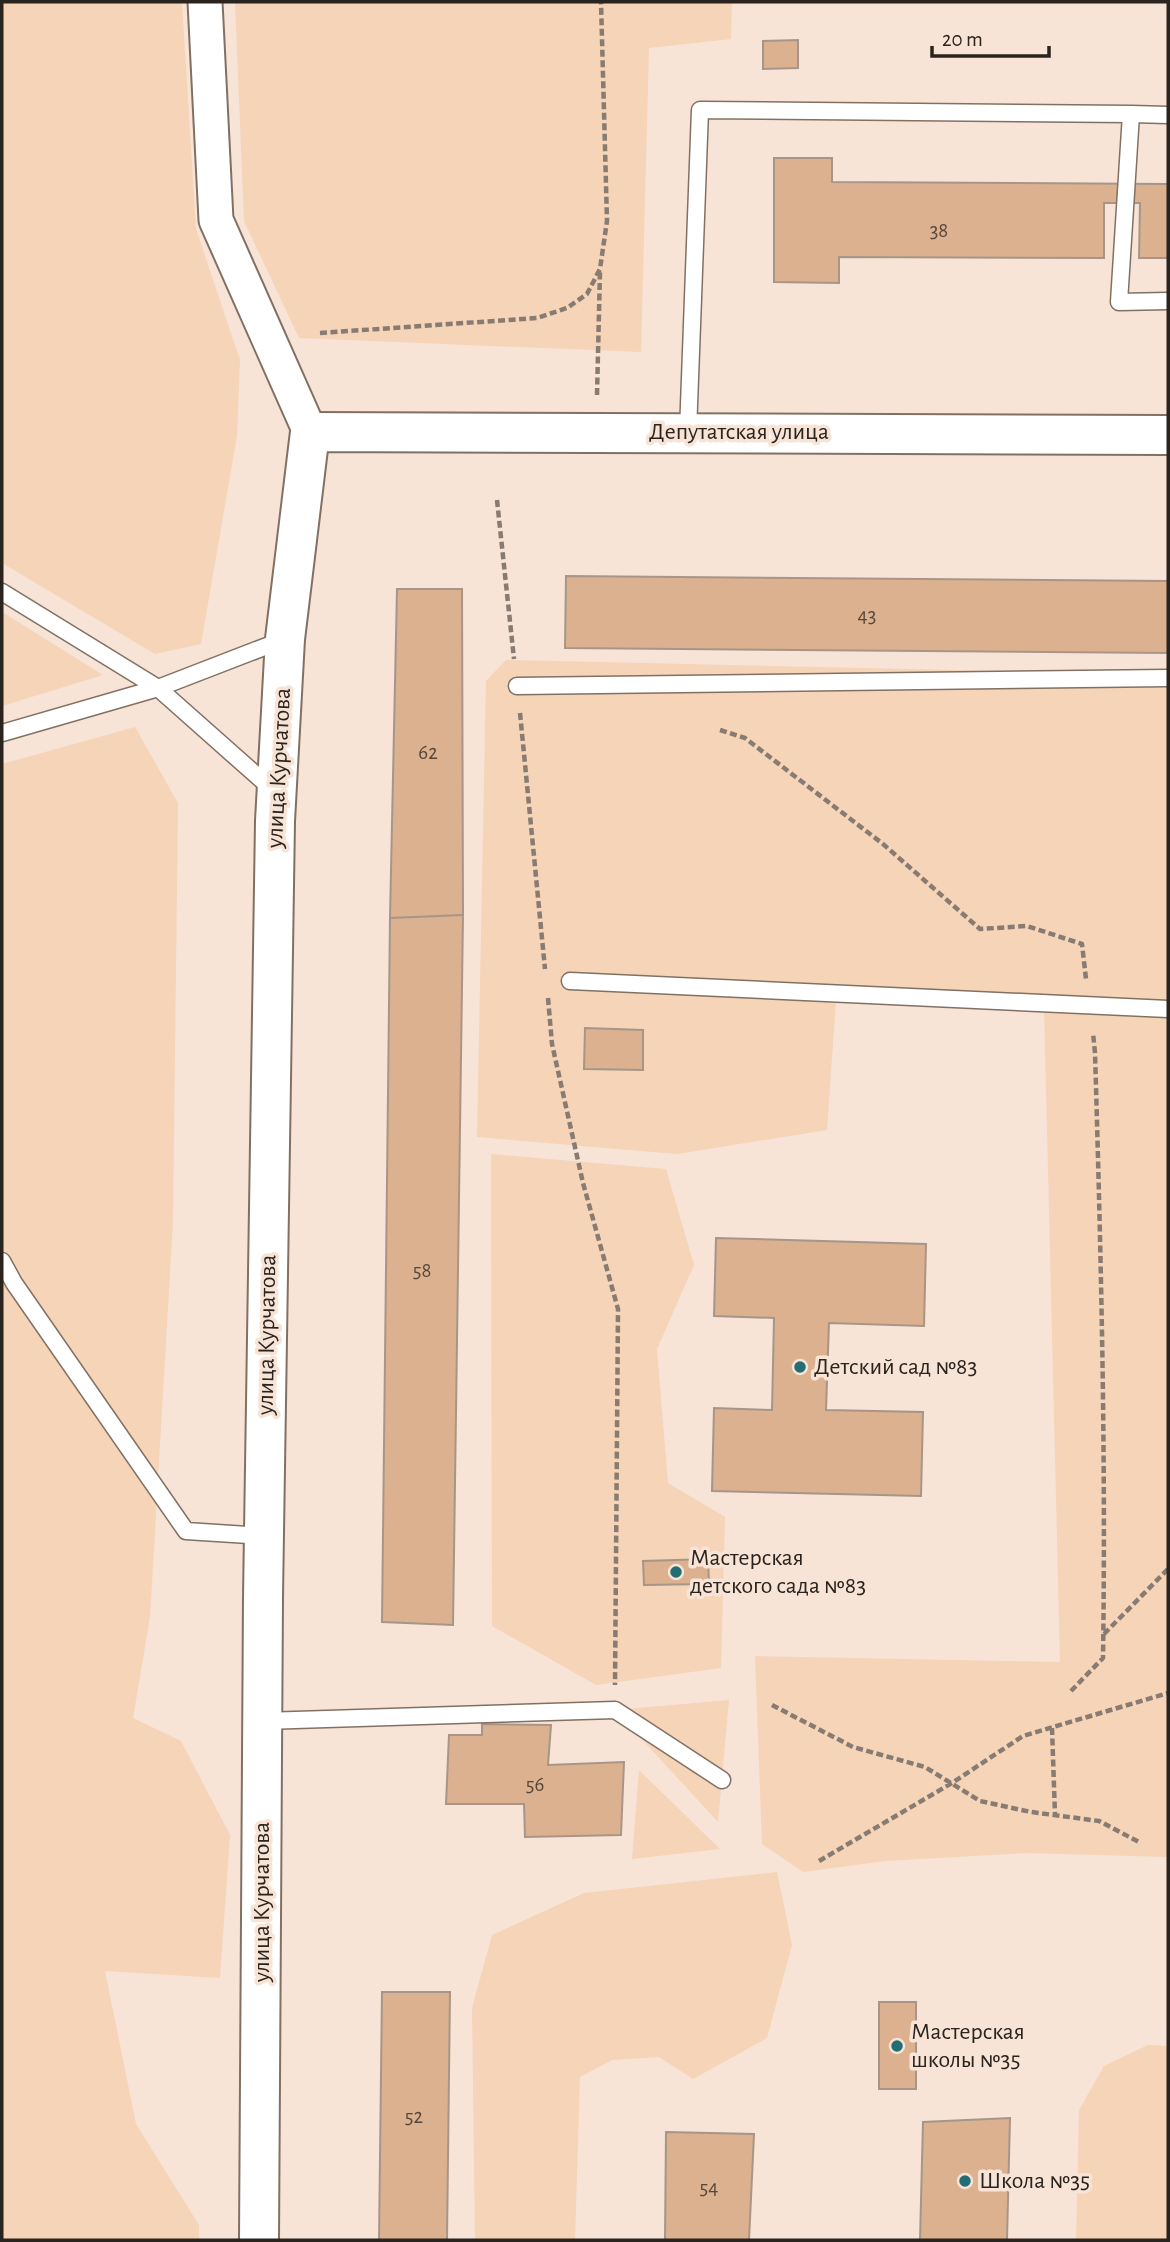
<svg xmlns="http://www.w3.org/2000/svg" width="1170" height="2242" viewBox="0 0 1170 2242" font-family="'Alegreya Sans',sans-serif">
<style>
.green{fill:#f5d4b8}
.building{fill:#dbb18f;stroke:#a79688;stroke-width:2}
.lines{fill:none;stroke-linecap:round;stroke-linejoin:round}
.service-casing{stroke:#817164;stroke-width:19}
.minor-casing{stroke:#817164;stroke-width:37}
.tertiary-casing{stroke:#817164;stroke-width:42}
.path{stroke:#887b72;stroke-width:4.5;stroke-dasharray:7 3.5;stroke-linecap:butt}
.service{stroke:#fff;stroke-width:16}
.minor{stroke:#fff;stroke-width:33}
.tertiary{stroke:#fff;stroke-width:38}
.poi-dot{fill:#236e74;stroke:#f7e4d6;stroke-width:2.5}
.labels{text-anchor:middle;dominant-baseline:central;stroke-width:7;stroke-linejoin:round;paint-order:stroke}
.number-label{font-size:21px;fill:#56463a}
.street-label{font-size:24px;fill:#2a231e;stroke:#f7e4d6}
.poi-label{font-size:24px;fill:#2a231e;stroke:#f7e4d6;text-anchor:start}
</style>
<rect width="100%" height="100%" fill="#f7e4d6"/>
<!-- green -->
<path class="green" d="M2,2h180l14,227 44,131 -3,76 -36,208 -46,10 -153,-91z
M235,2h497l-1,37 -82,9 -8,304 -342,-14 -55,-117z
M2,612l101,63 -101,31z
M506,660l662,15v1182l-143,-4 -140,8 -82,11 -41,-28 -7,-188 305,6 -16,-656 -208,-6 -9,130 -150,24 -200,-17 9,-456z
M135,727l43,76 -5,418 -23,396 -17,101 48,23 49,94 -10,143 -115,-7 31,153 63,101v15h-197v-1476z
M491,1154l175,15 28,96 -37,84 11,134 57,34 -4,151 -125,17 -104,-59z
M729,1700l-11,122 -103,-112z
M639,1770l81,79 -88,10z
M777,1872l15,73 -25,93 -74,41 -34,-22 -47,3 -32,17 -5,163h-100l-3,-232 20,-73 92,-42z
M1148,2045l20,1v194h-92l3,-130 25,-44z"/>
<!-- building -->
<path class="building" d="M798,40v28l-35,1v-28z
M774,158h58v24l336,2v74h-29l1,-55h-36v55l-265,-1v26l-65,-1z
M566,576l602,5v72l-603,-5z
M397,589h65l1,326 -73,3z
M463,915l-10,710 -71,-3 8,-704z
M585,1028l58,2v40l-59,-1z
M716,1238l210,6 -2,82 -95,-3 -3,87 97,2 -2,84 -209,-5 2,-83 58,2 2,-92 -60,-2z
M708,1559l1,25 -65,1 -1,-24z
M482,1724l69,1 -3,40 76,-3 -3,73 -96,2 -1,-33h-78l3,-69h33z
M382,1992h68l-3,248h-68z
M879,2002h37v87h-37z
M1010,2118l-3,122h-87l3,-118z
M666,2132l88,2 -5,106h-84z"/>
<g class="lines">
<defs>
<path id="service" d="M1131,114l37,1
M688,432l12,-322 431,4 -12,188 49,-1
M2,592l156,96 115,102
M517,686l651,-8
M2,733l156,-45 127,-49
M570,981l598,28
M2,1261l12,22 172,248 78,5
M263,1721l352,-11 107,70"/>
<path id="minor" d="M205,2l11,218 94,212"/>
<path id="tertiary" d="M259,2240l4,-643 12,-776 10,-182 25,-207 858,3"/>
</defs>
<!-- service casing -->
<use href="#service" class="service-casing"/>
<!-- minor casing -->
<use href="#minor" class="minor-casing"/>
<!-- tertiary casing -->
<use href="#tertiary" class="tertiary-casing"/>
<!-- path -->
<path class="path" d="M320,333l217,-15 30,-10 20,-14 13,-25 7,-48 -6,-219
M597,395l3,-124
M497,500l17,159
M520,713l25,256
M720,730l25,8 138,106 97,85 47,-3 55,18 4,35
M548,998l4,46 31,139 35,126 -3,376
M1104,1634l64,-65
M1071,1691l32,-33c3,-202 -2,-403 -8,-605l-2,-20
M772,1705l81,42 72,20 55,34 51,11 68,9 40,21
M1052,1728l3,87
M819,1861l133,-78 71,-47 145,-43"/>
<!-- service -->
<use href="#service" class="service"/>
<!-- minor -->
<use href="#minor" class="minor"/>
<!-- tertiary -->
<use href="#tertiary" class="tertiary"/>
</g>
<!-- markers -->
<g class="poi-dot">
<circle cx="800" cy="1367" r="7"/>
<circle cx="676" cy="1572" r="7"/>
<circle cx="897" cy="2046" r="7"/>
<circle cx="965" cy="2181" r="7"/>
</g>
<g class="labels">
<!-- number labels -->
<g class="number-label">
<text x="939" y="230">38</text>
<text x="867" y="615">43</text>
<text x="428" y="752">62</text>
<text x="422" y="1270">58</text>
<text x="535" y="1784">56</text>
<text x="414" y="2116">52</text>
<text x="709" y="2187">54</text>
</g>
<!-- street labels -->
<g class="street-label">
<text x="739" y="432">Депутатская улица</text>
<text transform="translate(279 768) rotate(-87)">улица Курчатова</text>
<text transform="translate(267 1335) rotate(-89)">улица Курчатова</text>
<text transform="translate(262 1902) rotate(-90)">улица Курчатова</text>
</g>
<!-- poi labels -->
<g class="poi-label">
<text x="814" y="1367">Детский сад №83</text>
<text x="690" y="1558">Мастерская<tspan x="690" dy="28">детского сада №83</tspan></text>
<text x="911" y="2032">Мастерская<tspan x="911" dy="28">школы №35</tspan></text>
<text x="979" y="2181">Школа №35</text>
</g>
</g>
<!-- border -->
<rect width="1170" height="2242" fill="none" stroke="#2a231e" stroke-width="7"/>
<!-- scale -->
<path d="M932 46v10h117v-10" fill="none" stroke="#2a231e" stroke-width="3.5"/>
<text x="942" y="46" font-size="21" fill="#2a231e" stroke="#f7e4d6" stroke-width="5" paint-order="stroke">20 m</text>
</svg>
